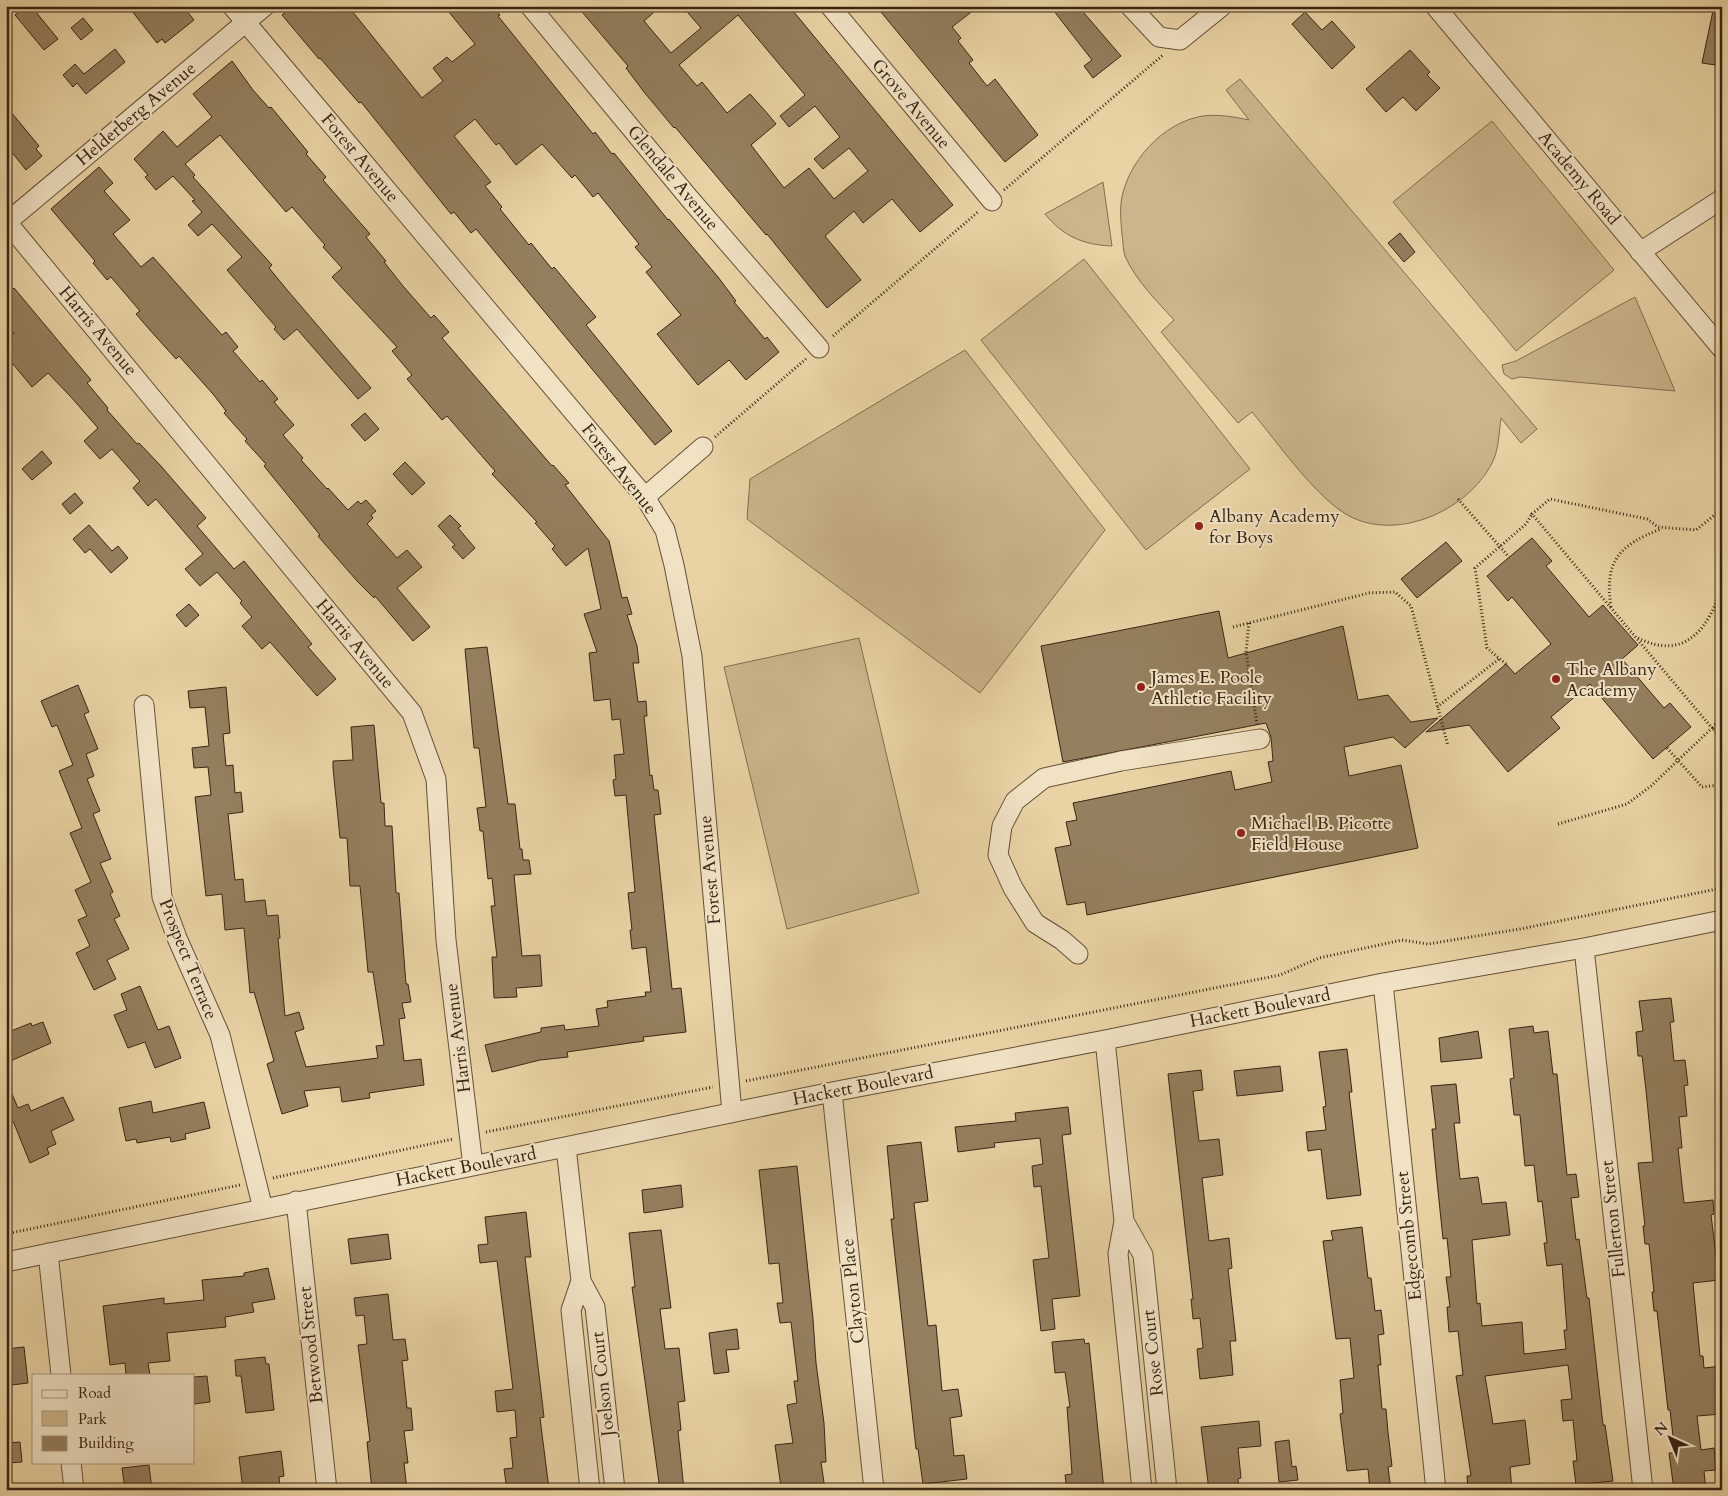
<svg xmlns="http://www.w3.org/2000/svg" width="1728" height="1496" viewBox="0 0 1728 1496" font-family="Cardo,serif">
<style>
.green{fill:#cbb58b;stroke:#826d4f}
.building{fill:#947f5e;stroke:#382513;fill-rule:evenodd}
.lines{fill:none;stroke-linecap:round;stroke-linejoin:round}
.minor-casing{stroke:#645037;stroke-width:21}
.path{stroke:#382513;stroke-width:3;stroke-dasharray:1 2.5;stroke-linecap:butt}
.minor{stroke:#f1e2c4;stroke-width:19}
.poi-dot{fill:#8f2418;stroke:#f1e2c4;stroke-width:2}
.labels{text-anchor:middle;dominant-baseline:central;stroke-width:4;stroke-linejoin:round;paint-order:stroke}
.street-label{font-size:18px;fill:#382513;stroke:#f1e2c4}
.poi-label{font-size:18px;fill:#382513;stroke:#f1e2c4;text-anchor:start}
</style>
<rect width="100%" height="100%" fill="#e9d3a4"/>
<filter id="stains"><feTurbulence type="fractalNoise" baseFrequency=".004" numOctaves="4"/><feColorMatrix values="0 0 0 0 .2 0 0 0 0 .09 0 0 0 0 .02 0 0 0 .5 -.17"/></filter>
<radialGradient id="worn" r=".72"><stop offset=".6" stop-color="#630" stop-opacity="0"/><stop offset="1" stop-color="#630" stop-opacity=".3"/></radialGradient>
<!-- green -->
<path class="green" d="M1240,79l297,350 -16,14 -20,-25c-2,14 -2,32 -9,45 -25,49 -99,81 -148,50 -32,-21 -67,-71 -92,-101l-14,11 -77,-91 13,-12c-17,-19 -38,-39 -49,-64 -2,-6 -2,-15 -3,-22 -1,-10 -2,-21 -1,-31 5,-40 42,-81 82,-87 16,-2 31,1 46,4l-23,-30z
M1492,121l122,149 -98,81 -123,-149z
M1103,182l9,64c-29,-1 -49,-10 -67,-32z
M1084,259l166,210 -104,81 -165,-210z
M1635,297l40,94 -155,-14 -8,2 -8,-5 -2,-9 14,-4z
M965,350l140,180 -125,163 -233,-174 3,-40z
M859,638l60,255 -132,36 -63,-262z"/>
<!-- building -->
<path class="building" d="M25,6h6l27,33 -14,11 -29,-35z
M128,6h55l11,14 -29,23 -3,-4 -5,4z
M292,6h56l74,92 21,-17 -10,-13 14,-11 5,5 23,-18 -31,-38h49l7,9 -2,1 95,118 2,-2 17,22 2,-1 54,67 1,-1 49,58 18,24 -2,1 31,37 2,-2 12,15 -33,28 -17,-20 -31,25 -41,-51 24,-19 -35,-43 6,-5 -17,-20 4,-3 -41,-51 -5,4 -18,-22 -3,3 -30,-34 -26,21 -17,-22 -3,2 -21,-26 -21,17 37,46 -6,4 17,21 -2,2 29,36 2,-2 21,26 2,-2 42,50 -10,8 86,106 -17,14 -179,-216 -5,4 -17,-21 -3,2 -90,-112 -2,1 -39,-45 -1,1 -37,-44z
M577,6h84l-17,15 27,32 30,-25 -19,-22h107l164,199 -33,27 -28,-33 -29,24 -9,-12 -29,25 36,44 -34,28 -60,-74 -1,1 -91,-108 -1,1 -30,-36 -18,-24 2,-2zM738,15l67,80 -25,21 9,11 26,-21 25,31 -26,22 9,10 26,-21 19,23 -34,28 -25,-31 -25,20 -33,-43 25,-21 -9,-11 -17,-19 -23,19 -25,-31 -5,4 -18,-21z
M876,6h103l-27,21 9,11 -3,3 15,19 -4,3 18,23 8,-7 43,56 -33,27z
M1050,6h28l43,50 -28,22 -9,-12 8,-6z
M1714,6h8v60l-20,-3z
M1305,12l17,18 10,-9 23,26 -23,22 -40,-45z
M83,18l10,12 -12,10 -10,-12z
M115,49l10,13 -39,32 -9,-11 -4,4 -10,-12 12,-11 9,10z
M1410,50l20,22 -3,3 13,13 -24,23 -13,-14 -17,15 -20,-23z
M232,61l21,29 16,18 2,-1 37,45 -2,2 20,23 -3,3 47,54 -4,3 20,24 -2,1 19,24 28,32 3,-3 15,17 -7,6 110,128 1,-1 16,18 -4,2 44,56 13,57 5,-1 5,17 -5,1 10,31 2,17h-6l5,39 8,-1 1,15h-3l6,60 2,-1 2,15h4l3,24 -7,1 18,174 9,-1 5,44 -43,5 1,4 -77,11 1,5 -28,3 -48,12 -7,-27 56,-13v-4l23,-3 1,5 34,-4 -3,-17 12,-2 -1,-6 39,-5 -1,-4h6l-5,-45 -14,2 -2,-19h2l-4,-37 7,-1 -6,-64 -3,-33 -11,1 -2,-16 3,-1 -2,-24 10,-1 -4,-35 -8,1 -2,-21 -16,2 -5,-48 8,-1 -13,-38 17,-5 -13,-61 -22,18 -14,-17 3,-3 -20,-23 2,-1 -45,-48 3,-3 -48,-55 -5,4 -35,-41 5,-4 -20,-24 5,-4 -65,-70 10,-9 -19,-21 2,-2 -33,-38 -6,5 -66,-77 -35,29 10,11 -2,2 79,88 -3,3 19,23 83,97 -13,11 -61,-70 -13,11 -10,-11 2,-2 -49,-57 15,-13 -30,-33 -14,12 -10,-11 14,-13 -10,-11 3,-1 -22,-24 -17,14 -11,-13 3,-2 -14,-16 29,-28 14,16 35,-30 -19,-23z
M6,106l33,40 -3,3 6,7 -16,14 -20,-25z
M99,167l14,16 -9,8 26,29 -17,14 28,33 12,-10 69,78 4,-3 12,15 -5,4 27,31 2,-2 16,19 -4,3 20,23 -11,10 20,23 -2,2 26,29 1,-1 20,22 10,-9 3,3 5,-4 10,11 -5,4 2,3 -6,6 30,34 10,-8 15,17 -25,21 33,39 -17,14 -38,-45 -1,2 -17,-17 -39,-45 2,-1 -56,-69 2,-2 -21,-23 2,-2 -23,-26 2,-2 -13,-17 -34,-38 -3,3 -27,-30 -13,-15 4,-3 -29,-34 -4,3 -14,-17 2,-2 -44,-52z
M1400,233l15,19 -11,10 -16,-19z
M14,288l77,92 -4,3 21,25 -1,2 30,34 2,-1 21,22 46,53 -9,8 37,43 10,-8 68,83 -4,3 28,32 -19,17 -47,-54 -8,7 -20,-23 10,-9 -12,-14 2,-2 -25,-29 -17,14 -15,-17 18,-15 -47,-55 -8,7 -15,-18 7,-7 -28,-32 -12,10 -16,-18 14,-13 -27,-31 -23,-24 -16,14 -19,-23 -7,6v-30l8,-7 -8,-9v-29z
M365,413l14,16 -14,12 -14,-16z
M42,451l10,12 -20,17 -10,-11z
M405,462l20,21 -13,12 -19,-21z
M75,493l8,10 -13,11 -8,-10z
M450,515l11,11 -3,2 17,20 -12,11 -11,-12 3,-2 -17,-19z
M89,525l23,26 6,-5 10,12 -17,15 -21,-24 -5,4 -12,-14z
M1532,538l20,23 -6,5 43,51 14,-12 35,40 -16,14 42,49 6,-5 21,24 -38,32 -63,-75 -39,33 9,11 -52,44 -39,-47 -43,7 80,-68 9,10 36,-30 -39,-47 -4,4 -21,-25z
M1446,542l16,19 -45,37 -16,-19z
M189,604l10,11 -13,12 -10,-12z
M1219,611l9,47 115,-32 15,74 30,-5 23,27 27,-4 -33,30 -12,-11 -49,10 5,29 52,-11 17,83 -331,67 -2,-13 -18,3 -12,-57 16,-3 -5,-23 11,-2 -4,-17 158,-32 4,19 37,-8 -4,-20 5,-1 -2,-24 -5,-14 -203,39 -22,-116z
M487,647l21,157h7l5,45h2l1,11h6l2,14 -17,1 8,81 18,-1 2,31 -26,2 1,9 -23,1 -2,-41h5l-6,-51h4l-3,-28 -4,1 -5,-48h-3l-3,-23 9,-1 -7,-59h-5l-9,-99z
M78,685l11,27 -5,2 14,35 -12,5 8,22 -7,3 13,32 -7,3 18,45 -11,4 13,29 -3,2 10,22 -6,3 15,30 -22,11 9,19 -22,11 -18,-37 14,-7 -12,-26 9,-4 -12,-26 16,-8 -21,-49 12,-5 -23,-57 14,-6 -16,-40 -5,2 -11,-26z
M226,687l4,46 -7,1 3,32 7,-1 2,28 6,-1 2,20 -15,2 7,66 8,-1 2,23 20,-2 2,16 11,-1 2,23h-2l7,78 14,-4 5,17 -9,3 11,35 72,-9 -2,-12 8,-1 -11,-73h-5l-8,-86h-10l-3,-48h-7l-7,-70v-7l20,-1 -2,-33 23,-2 7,78h3l1,23h7l4,67h3l7,91h2l3,18 -9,1 3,15 -6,1 5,42 17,-2 3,26 -55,8 1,5 -28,4 -2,-15 -36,4 4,15 -26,8 -15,-50 7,-3 -20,-69 -4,1 -6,-65 -19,2 -3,-36 -16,2 -11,-99 16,-2 -3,-28 -14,1 -2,-20 17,-2 -4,-39 -15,1 -2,-17z
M140,986l18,44 11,-4 12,32 -26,10 -10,-26 -17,6 -14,-33 13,-5 -6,-16z
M1671,998l3,24h-4l4,39 11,-1 3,25 -4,1 3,30 -8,1 3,31h-4l6,55 29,-3 1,14 -3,1 8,65 -26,3 7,73h3l1,12 18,-2v48l-25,2 4,34 13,-2 2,22 -12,1 2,19h-32l-5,-37h6l-5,-43h-2l-11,-99h-3l-2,-19h2l-5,-48h-4l-2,-18h2l-7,-63 15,-1 -7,-72 -4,-34h-4l-2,-24 7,-1 -4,-30z
M43,1022l8,21 -45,20v-30l25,-10 1,3z
M1533,1026l1,7 14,-2 5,43h4l10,101 9,-1 3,23 -8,1 5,42 3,-1 8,59h2l14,127h2l8,56 -37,4 -3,-24h4l-4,-41 -10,1 -2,-21 11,-1 -4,-34 -83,11 8,48 32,-4 5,44 -20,3 2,23h-44l-1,-14h4l-15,-100 7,-1 -5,-44 -9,1 -2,-25h3l-4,-30h5l-4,-39 -4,1 -6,-58 -5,-52h4l-5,-43 25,-2 4,39h-6l6,56 18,-2 4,27 24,-2 4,33 -38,5 5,64 3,-1 2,23 40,-4 2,32 42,-5 -2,-19h3l-5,-66 -15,2 -3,-23h3l-5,-42 -4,1 -4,-37 -9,1 -5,-51h-6l-4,-36 4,-1 -5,-49z
M1478,1031l4,27 -41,4 -2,-24z
M1347,1049l5,43h-3l12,103 -34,4 -6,-50 -13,2 -2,-19 20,-2 -3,-23 3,-1 -7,-54z
M1280,1066l3,25 -46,5 -3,-25z
M1201,1070l2,20 -10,1 6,50 20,-2 4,36 -21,3 7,63 20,-3 3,30 -4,1 8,72h-6l3,34 -33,4 -3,-30 6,-1 -3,-30 -7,1 -2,-20h2l-25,-225z
M6,1080l12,28 10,-4 3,7 32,-14 11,23 -23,11 5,13 -9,4 2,6 -19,9 -17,-42 -7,3z
M151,1101l2,12 51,-11 6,26 -25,6 1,5 -15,3 -1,-5 -33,6 -1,-4 -10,2 -7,-33z
M1068,1107l3,27 -9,1 18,161 -28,3 3,30 -14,2 -8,-71 16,-2 -8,-72 -7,1 -2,-21 11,-2 -3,-26 -46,5 1,4 -37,5 -3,-25 61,-6 -1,-8z
M921,1142l7,59 -14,2 14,123 8,-1 6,66 16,-2 4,27 -12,2 4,38 10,-1 3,24 -44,5 -5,-35h-2l-25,-230h3l-7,-73z
M797,1166l16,153 3,44 8,60 2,39h-5l4,28h-40v-3h-4l-6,-42 18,-2 -6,-38 10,-2 -3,-22h4l-7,-59 -11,1 -3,-20h6l-4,-40 -10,1 -10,-94z
M681,1185l2,22 -39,6 -2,-23z
M526,1212l5,45h-6l19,160 -4,1 9,71 -42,1 -3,-21 9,-1 -3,-30 7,-1 -2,-27 -18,2 -2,-21 18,-2 -16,-128 -17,2 -2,-18 10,-1 -3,-27z
M1362,1227l6,51h3l4,33 6,-1 3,24 -6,1 3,30h-3l4,44h4l2,23 4,34 -4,1 3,23h-21l-2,-21 -21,2 -7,-57 3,-1 -3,-33 14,-2 -4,-40 -14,1 -13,-98 10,-1 -2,-9z
M661,1230l10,78 -11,1 5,40 14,-1 6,53 -7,1 3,28 -3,1 6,59h-24l-28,-203h3l-6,-54z
M388,1234l3,25 -40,5 -3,-25z
M268,1268l7,31 -23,4 2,9 -29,5 1,10 -59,6 3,28 -22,2 2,12h-24l-1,-12 -15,2 -7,-59 61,-8v6l40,-4 -2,-20 42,-4v-3z
M388,1294l5,46 12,-1 3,21 -6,1 5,47h4l2,22 -9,1 4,32h-4l3,27h-35l-5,-48 3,-1 -12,-96 9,-1 -3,-29 -8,1 -2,-18z
M737,1329l2,20 -13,1 3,22 -15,2 -5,-41z
M1084,1339l1,5 4,-1 15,147h-37l-2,-15 7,-1 -5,-67h3l-5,-35 -10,1 -3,-31z
M24,1347l4,36 -16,2 -2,-10h-4v-26z
M265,1357l1,7h3l5,46 -28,3 -5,-37h-5l-1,-16z
M207,1376l3,26 -16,2v-27z
M1259,1421l2,25 -23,2 3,30 -3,1 1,11h-30l-8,-63z
M1289,1440l3,27 4,-1 2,14 -19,2 -4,-40z
M20,1442l2,20 -16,1v-20z
M281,1451l3,25 -5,1 1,13h-37l-4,-33z
M149,1465l3,25h-27l-3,-22z"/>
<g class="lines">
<defs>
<path id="minor" d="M232,6l413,491 20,33 9,35 18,91 40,457
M530,6l159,192 130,150
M830,6l162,195
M1130,6l29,31 21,3 42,-34
M1435,6l287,343
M6,221l406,492 24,66 10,161 27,226
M6,223l259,-217
M1640,252l82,-53
M645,497l58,-50
M144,705l18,192 15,41 43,97 43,174
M1584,948l59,542
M1078,954l-16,-14 -27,-17 -22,-35 -15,-33 4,-29 13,-25 29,-23 77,-17 139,-22
M1383,983l53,507
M1105,1040l19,181 -6,33 24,236
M832,1092l42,398
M566,1147l15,134 14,26 20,183
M296,1201l31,289
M1124,1221l19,34 24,235
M48,1253l13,122
M6,1262l826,-170 273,-52 278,-57 201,-35 138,-28
M581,1281l-10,29 19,180
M71,1462l3,28"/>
</defs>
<!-- minor casing -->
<use href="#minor" class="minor-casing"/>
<!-- path -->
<path class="path" d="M1004,190l159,-135
M833,336l145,-124
M715,437l92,-79
M1458,499l51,58
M1611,607c-7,-46 8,-62 50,-78
M1249,623l-3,29 11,72
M1233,627l136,-34 26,-1 16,14 37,140
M1638,638c47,24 73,-11 84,-54
M1506,664l-19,-16 -12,-80 51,-44 6,-10
M1437,707l62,-48
M1722,716l-10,12 10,10
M1667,748l35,39 18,-2
M1558,824l69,-20 24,-18 61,-58 -180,-214 18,-15 97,20 11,8 38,3 26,-21
M746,1081l534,-106 39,-17 83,-18 26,4 92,-15 202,-41
M486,1132l227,-45
M273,1178l180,-39
M6,1234l234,-49"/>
<!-- minor -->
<use href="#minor" class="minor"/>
</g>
<!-- markers -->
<g class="poi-dot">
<circle cx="1199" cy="526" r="5"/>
<circle cx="1556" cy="679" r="5"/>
<circle cx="1141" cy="687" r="5"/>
<circle cx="1241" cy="833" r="5"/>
</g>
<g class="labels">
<!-- street labels -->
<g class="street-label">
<text transform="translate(911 104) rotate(50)">Grove Avenue</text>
<text transform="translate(136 114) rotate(-40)">Helderberg Avenue</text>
<text transform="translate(360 158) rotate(50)">Forest Avenue</text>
<text transform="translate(673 178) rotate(50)">Glendale Avenue</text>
<text transform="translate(1579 178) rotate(50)">Academy Road</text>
<text transform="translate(98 331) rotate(50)">Harris Avenue</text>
<text transform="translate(619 469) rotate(52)">Forest Avenue</text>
<text transform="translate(355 644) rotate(50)">Harris Avenue</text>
<text transform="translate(710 870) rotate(-95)">Forest Avenue</text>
<text transform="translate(188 959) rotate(68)">Prospect Terrace</text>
<text transform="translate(1260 1008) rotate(-11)">Hackett Boulevard</text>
<text transform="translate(458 1038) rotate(-97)">Harris Avenue</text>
<text transform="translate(863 1086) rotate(-11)">Hackett Boulevard</text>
<text transform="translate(466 1167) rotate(-11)">Hackett Boulevard</text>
<text transform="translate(1613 1219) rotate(-96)">Fullerton Street</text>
<text transform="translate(1409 1236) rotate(-96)">Edgecomb Street</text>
<text transform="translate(853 1291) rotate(-96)">Clayton Place</text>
<text transform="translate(311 1345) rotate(-96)">Betwood Street</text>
<text transform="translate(1153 1353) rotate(-96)">Rose Court</text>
<text transform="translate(603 1384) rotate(-96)">Joelson Court</text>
</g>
<!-- poi labels -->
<g class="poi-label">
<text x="1209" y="516">Albany Academy<tspan x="1209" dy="21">for Boys</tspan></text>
<text x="1566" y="669">The Albany<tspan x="1566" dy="21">Academy</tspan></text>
<text x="1151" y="677">James E. Poole<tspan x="1151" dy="21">Athletic Facility</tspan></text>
<text x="1251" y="823">Michael B. Picotte<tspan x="1251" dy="21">Field House</tspan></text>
</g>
</g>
<!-- margin -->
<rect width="1728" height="1496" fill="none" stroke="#e9d3a4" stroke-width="25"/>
<rect x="8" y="8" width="1713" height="1481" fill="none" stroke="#382513" stroke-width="2.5"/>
<rect x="12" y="12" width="1703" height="1471" fill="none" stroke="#382513"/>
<!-- legend -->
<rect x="32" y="1374" width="162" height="90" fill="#f1e2c4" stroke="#a7967d"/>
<rect x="42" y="1390" width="25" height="8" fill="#f1e2c4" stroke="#a7967d"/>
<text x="78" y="1398" font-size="15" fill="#382513">Road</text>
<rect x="42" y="1411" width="25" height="15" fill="#cbb58b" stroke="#a7967d"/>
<text x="78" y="1424" font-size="15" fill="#382513">Park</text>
<rect x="42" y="1436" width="25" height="15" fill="#947f5e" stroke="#a7967d"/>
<text x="78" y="1448" font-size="15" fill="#382513">Building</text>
<!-- north arrow -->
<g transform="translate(1670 1438) rotate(316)" stroke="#f1e2c4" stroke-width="4" paint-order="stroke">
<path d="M0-4L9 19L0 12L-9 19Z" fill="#382513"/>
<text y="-8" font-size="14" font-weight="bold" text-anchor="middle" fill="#382513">N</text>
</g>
<rect width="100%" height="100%" filter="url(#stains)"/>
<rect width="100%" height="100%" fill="url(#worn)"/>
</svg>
